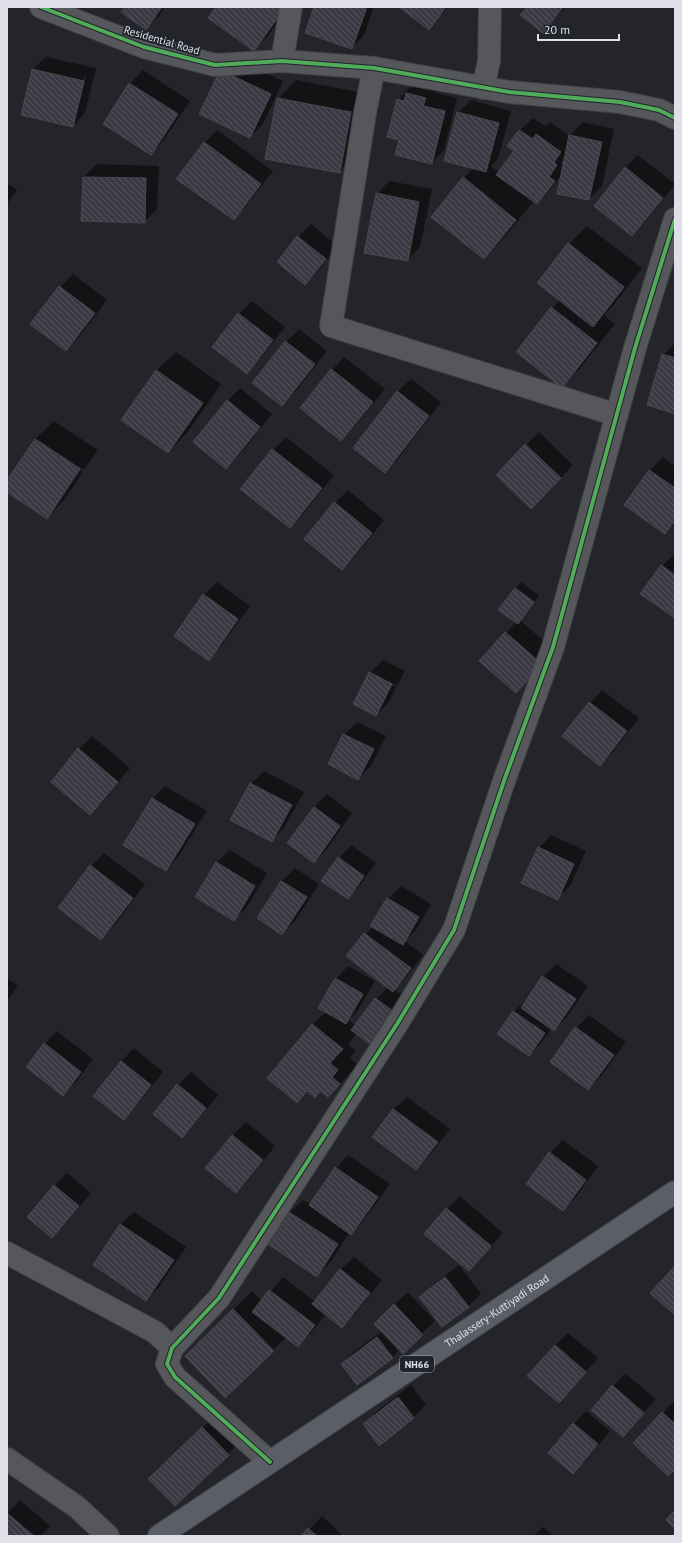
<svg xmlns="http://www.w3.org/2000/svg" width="682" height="1543" viewBox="0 0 682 1543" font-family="'PT Sans',sans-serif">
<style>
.shadow{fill:#0007;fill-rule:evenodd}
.building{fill:url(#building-back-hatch);stroke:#48494d}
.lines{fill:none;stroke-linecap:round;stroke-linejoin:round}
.street-casing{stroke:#404146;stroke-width:24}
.primary-casing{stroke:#404146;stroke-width:24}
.street{stroke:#55575a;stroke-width:22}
.primary{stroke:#5c5e67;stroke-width:22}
.cycleway-casing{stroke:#21242d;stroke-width:6}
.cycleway{stroke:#51ab58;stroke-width:4}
.labels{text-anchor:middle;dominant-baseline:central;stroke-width:4;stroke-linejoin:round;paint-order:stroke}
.shield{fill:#21242d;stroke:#a7a8b0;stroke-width:1}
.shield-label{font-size:10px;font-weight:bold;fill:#e0e1e8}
.street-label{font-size:11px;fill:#e0e1e8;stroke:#21242d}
</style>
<defs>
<pattern id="building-back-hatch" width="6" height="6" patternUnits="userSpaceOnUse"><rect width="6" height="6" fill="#393a44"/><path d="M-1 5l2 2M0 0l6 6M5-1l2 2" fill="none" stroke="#55565f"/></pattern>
</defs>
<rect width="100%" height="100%" fill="#24252a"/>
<!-- shadow -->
<path class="shadow" d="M126,7h39l-6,9 -13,12z
M217,7h71l-21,30 -13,12z
M316,7h58l-10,28 -12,13z
M400,7h48l-20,22z
M528,7h37l-22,25z
M46,57l50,11 -11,45 -12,13 -40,-57zM84,76h2l-9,36h-2z
M234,58l49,23 -20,43 -13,13 -49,-24z
M143,70l47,31 -27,40 -12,13 -47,-30 26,-41z
M296,80l73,14 -11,59 -19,19 -61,-73z
M419,81l19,4 -2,8 21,5 -13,52 -12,13 -32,-24 -2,-39 12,-13 3,1z
M471,100l40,11 -13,48 -7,7 8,7 16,-22 -6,-5 11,-16 13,-12 12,8 5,-4 19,14 14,-14 31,7 -12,57 -13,13 -27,-25 -12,16 -13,13 -3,-2 -32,39 -18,18 -52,-42 32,-38 9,-10 -15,-55zM565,157l-1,9 -3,-3z
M217,130l56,41 -27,35 -12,13 -30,-76z
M638,155l37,29 -30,38 -13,13 -7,-67z
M96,164l63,2 -2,43 -13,13 -60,-45z
M389,181l43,8 -12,58 -12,13 -31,-66z
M7,183l10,7 -10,14z
M311,224l27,22 -20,25 -13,13 -7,-47z
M587,226l55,42 -30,39 -8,8 11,9 -35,44 -18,19 -10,-79 8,-8 9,-56z
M73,274l34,26 -28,37 -13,13 -6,-63z
M252,301l33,26 -26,33 -12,13 -34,-26 26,-33z
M299,329l28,22 -32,41 -13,13 4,-63z
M675,343v70l-12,-58z
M176,352l45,32 -34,49 -19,19 -46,-32 35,-50z
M344,357l41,32 -31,38 -13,13 -9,-70z
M411,379l30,23 -43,57 -13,13 -31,-24 44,-57z
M240,388l32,26 -33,41 -13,13 1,-67z
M54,421l44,29 -14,20 -46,-30v2l45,30 -18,27 -18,19 -40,-27v-9l28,-43z
M539,432l34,33 -29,30 -47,-20z
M286,437l48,38 -31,39 -13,13 -48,-38 31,-39z
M663,457l12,9v57l-10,9 -40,-27 25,-35z
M348,490l36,30 -29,36 -13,13 -36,-30 29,-36z
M675,553v64l-33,-23 20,-28z
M217,582l33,24 -29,40 -13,13 -4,-64z
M522,582l17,14 -19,24 34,30 -26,29 -47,-18 35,-39 -1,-33z
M383,660l22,11 -8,15 -24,-13v3l23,11 -7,15 -13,13 -6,-42z
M602,690l37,28 -26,34 -13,12 -10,-61z
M357,722l29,14 -15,30 -13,12 -14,-43z
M92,736l38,32 -27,33 -13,13 -11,-65z
M264,771l40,21 -20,36 -13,13 -20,-57z
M165,786l42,25 -29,46 -12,13 -13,-72z
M327,794l25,19 -25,36 -13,13v-55z
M551,835l35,16 -16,35 -13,12 -18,-50z
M351,845l25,18 -16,22 -12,13 -9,-40z
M230,850l37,23 -20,34 -13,12 -38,-23 21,-34z
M104,853l41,31 -31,42 -13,13 -41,-31 31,-42z
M295,868l24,16 -24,37 -13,12 -24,-16 24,-36z
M401,886l30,18 -15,26 -11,11 18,14 -18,23 -11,11 15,12 -52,32 -9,11 8,7 -6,7 8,7 -30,31 -7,-6 -6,6 -6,-6 -12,12 -28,-24 44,-54 13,-12 10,-33 12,-13 27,15 -17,29 -9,10 6,5 21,-26 12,-12 -40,-31 25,-30 15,-27z
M556,964l32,22 -21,31 -13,12 -2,-1 -10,14 -13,13 -31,-21 16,-23 14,-12 15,-22z
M7,978l11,8 -11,15z
M589,1015l37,27 -25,34 -13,13 -37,-27 25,-34z
M57,1031l36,28 -17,23 -13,12 -18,-50z
M134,1048l29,24 -27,34 -13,13 -29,-23 27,-35z
M191,1072l27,23 -23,28 -13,13 -4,-51z
M407,1097l43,32 -21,27 -13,13 -42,-32 20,-28z
M246,1122l29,24 -26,33 -13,13 -29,-24 26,-33z
M563,1140l35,26 -22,31 -13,13 -13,-57z
M348,1155l42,29 -27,37 -12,13 -2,-1 -19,30 -13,12 -48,-31 21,-32 13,-12 7,4 26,-36z
M67,1173l24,20 -26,31 -13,12 2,-50z
M460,1196l43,37 -34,37 -22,-61z
M134,1212l52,35 -27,40 -13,12 -51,-35 26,-40z
M354,1257l28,23 -27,34 -13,13 -16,-13 -15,19 -13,12 -11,-8 -14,13 -68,-12 47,-47 10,10 21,-24 32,25 26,-33z
M459,1265l22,29 -13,12 -47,-9 13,-13z
M408,1292l27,29 -32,31 -3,-3 -8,9 -50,6 13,-13 27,-20 6,-20z
M568,1333l30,25 -39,44 -4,-57z
M625,1373l31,26 -33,37 -10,-50z
M411,1385l15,20 -12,12 -50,7 13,-13z
M675,1400v68l-41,-25z
M586,1411l24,20 -24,29 -13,12v-48z
M216,1415l25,26 -13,13 -66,12z
M20,1500l30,26 -9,10h-34v-22z
M322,1516l21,20h-40z
M543,1527l10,9h-19z"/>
<!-- building -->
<path class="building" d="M125,7h37l-16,23 -25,-18z
M216,7h65l3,2 -30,42 -46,-33z
M314,7h53l-15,42 -47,-16z
M399,7h47l-17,23z
M527,7h36l-20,26 -23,-18z
M32,69l52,12 -11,46 -52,-12z
M220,70l51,24 -21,44 -51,-24z
M129,83l49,31 -27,41 -48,-31z
M406,93l20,5 -3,8 22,5 -13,53 -37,-9 4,-15 -12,-3 10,-38 7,2z
M277,98l74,14 -11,61 -75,-14z
M457,112l42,11 -13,49 -42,-11z
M519,130l14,9 3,-5 25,18 -7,10 3,3 -8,12 6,4 -18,23 -41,-29 18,-24 -7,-5z
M569,135l33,7 -13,58 -32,-6z
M204,142l57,42 -27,36 -58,-41z
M625,167l38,31 -31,38 -38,-30z
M83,177l63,1 -1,45 -64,-2z
M463,177l53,43 -32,39 -53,-42z
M376,193l43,9 -11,59 -44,-8z
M297,236l29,23 -21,26 -28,-23z
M568,243l56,44 -31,40 -56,-44z
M59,286l36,27 -29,38 -36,-27z
M551,307l46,36 -35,45 -46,-36z
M238,313l35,27 -26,34 -35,-27z
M285,341l30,23 -33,42 -30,-23z
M662,354l13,4v56l-28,-9z
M331,369l42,33 -32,39 -41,-33z
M156,370l47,33 -35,50 -47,-33z
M397,391l32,25 -44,57 -32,-25z
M227,400l33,27 -34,42 -33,-27z
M35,439l45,30 -33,50 -40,-27v-12z
M525,444l36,34 -30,31 -35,-34z
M272,449l50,39 -32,40 -50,-39z
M649,470l26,18v32l-10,14 -41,-29z
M334,502l38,31 -30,37 -38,-31z
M661,565l14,10v43l-35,-24z
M515,588l19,14 -16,22 -20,-14z
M203,594l35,25 -29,42 -35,-25z
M505,632l37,32 -26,29 -37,-32z
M369,672l23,12 -16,32 -23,-12z
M589,702l38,29 -27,35 -38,-30z
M343,734l31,15 -16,31 -30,-16z
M78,748l40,34 -28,33 -39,-33z
M250,783l42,22 -20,37 -42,-22z
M152,798l43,26 -29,47 -43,-26z
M314,807l26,19 -26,37 -27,-20z
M538,847l36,17 -16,36 -37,-17z
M338,857l26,19 -16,23 -27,-18z
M216,862l39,24 -21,35 -39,-24z
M90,865l43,33 -32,42 -43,-32z
M281,881l26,16 -25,38 -25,-17z
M387,898l32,19 -16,28 -33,-19z
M364,933l47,35 -18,24 -47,-36z
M542,976l34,23 -22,32 -33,-23z
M335,978l28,16 -17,30 -28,-16z
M375,998l22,16 -24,32 -22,-16z
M513,1011l32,22 -16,23 -32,-22z
M312,1024l31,25 -13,14 8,7 -6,7 8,7 -12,13 -8,-6 -5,7 -8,-7 -10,12 -30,-25z
M575,1027l39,28 -26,35 -38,-28z
M44,1043l37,29 -18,24 -37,-29z
M121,1061l30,24 -27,35 -31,-24z
M177,1084l29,24 -24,30 -29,-24z
M393,1109l45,33 -22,28 -44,-33z
M232,1135l31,25 -27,33 -31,-25z
M549,1152l37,28 -23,31 -37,-27z
M335,1167l43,30 -27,38 -42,-30z
M54,1185l25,21 -27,32 -25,-21z
M446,1208l45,38 -22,25 -45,-37z
M289,1212l49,32 -21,33 -49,-33z
M120,1224l54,36 -28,41 -53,-36z
M675,1266v49l-25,-22z
M340,1269l30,24 -28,35 -30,-24z
M445,1277l24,30 -27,20 -23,-30z
M269,1290l46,35 -17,22 -46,-35z
M394,1304l29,31 -20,19 -29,-30z
M233,1309l41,42 -49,47 -40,-42z
M377,1337l16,21 -36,27 -16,-21z
M555,1345l31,27 -27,31 -32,-27z
M612,1385l32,28 -21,24 -32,-27z
M398,1397l16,21 -35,28 -16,-22z
M662,1412l13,12v45l-7,7 -35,-33z
M573,1423l25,21 -25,30 -25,-21z
M202,1427l27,28 -54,51 -27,-27z
M675,1510v19l-9,-9z
M7,1513l27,23h-27z
M308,1528l9,8h-16z"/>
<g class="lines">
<defs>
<path id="street" d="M41,7l103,40 71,18 67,-4 92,7 135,24 111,10 39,8 16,8
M282,61l9,-54
M374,68l-9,45 -34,213 286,89
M483,88l6,-27 1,-54
M7,1253l148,79 17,16
M7,1459l70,48 31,29
M270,1462l-95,-85 -8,-13 5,-16 47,-50 178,-274 57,-94 51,-152 48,-131 82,-299 40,-129"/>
<g id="primary">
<path id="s1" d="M159,1536l516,-344"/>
</g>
</defs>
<!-- street casing -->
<use href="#street" class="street-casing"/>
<!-- primary casing -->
<use href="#primary" class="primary-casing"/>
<!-- street -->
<use href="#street" class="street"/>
<!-- primary -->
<use href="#primary" class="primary"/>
<defs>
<path id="cycleway" d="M41,7l103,40 71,18 67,-4 92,7 135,24 111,10 39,8 16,8
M270,1462l-95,-85 -8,-13 5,-16 47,-50 178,-274 57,-94 51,-152 48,-131 82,-299 40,-129"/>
</defs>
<!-- cycleway casing -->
<use href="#cycleway" class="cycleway-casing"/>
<!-- cycleway -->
<use href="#cycleway" class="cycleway"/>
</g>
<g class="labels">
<!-- shield labels -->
<rect class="shield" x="400" y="1356" width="34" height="16" rx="3"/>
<g class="shield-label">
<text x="417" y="1364">NH66</text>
</g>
<!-- street labels -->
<g class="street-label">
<text transform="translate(162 40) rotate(16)">Residential Road</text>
<text stroke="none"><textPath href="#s1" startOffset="406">Thalassery-Kuttiyadi Road</textPath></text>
</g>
</g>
<!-- border -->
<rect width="682" height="1543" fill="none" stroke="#e0e1e8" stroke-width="16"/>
<!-- scale -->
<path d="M538 34v6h81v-6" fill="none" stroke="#e0e1e8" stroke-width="2"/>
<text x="544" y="34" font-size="12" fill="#e0e1e8" stroke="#21242d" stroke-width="3" paint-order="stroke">20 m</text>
</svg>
